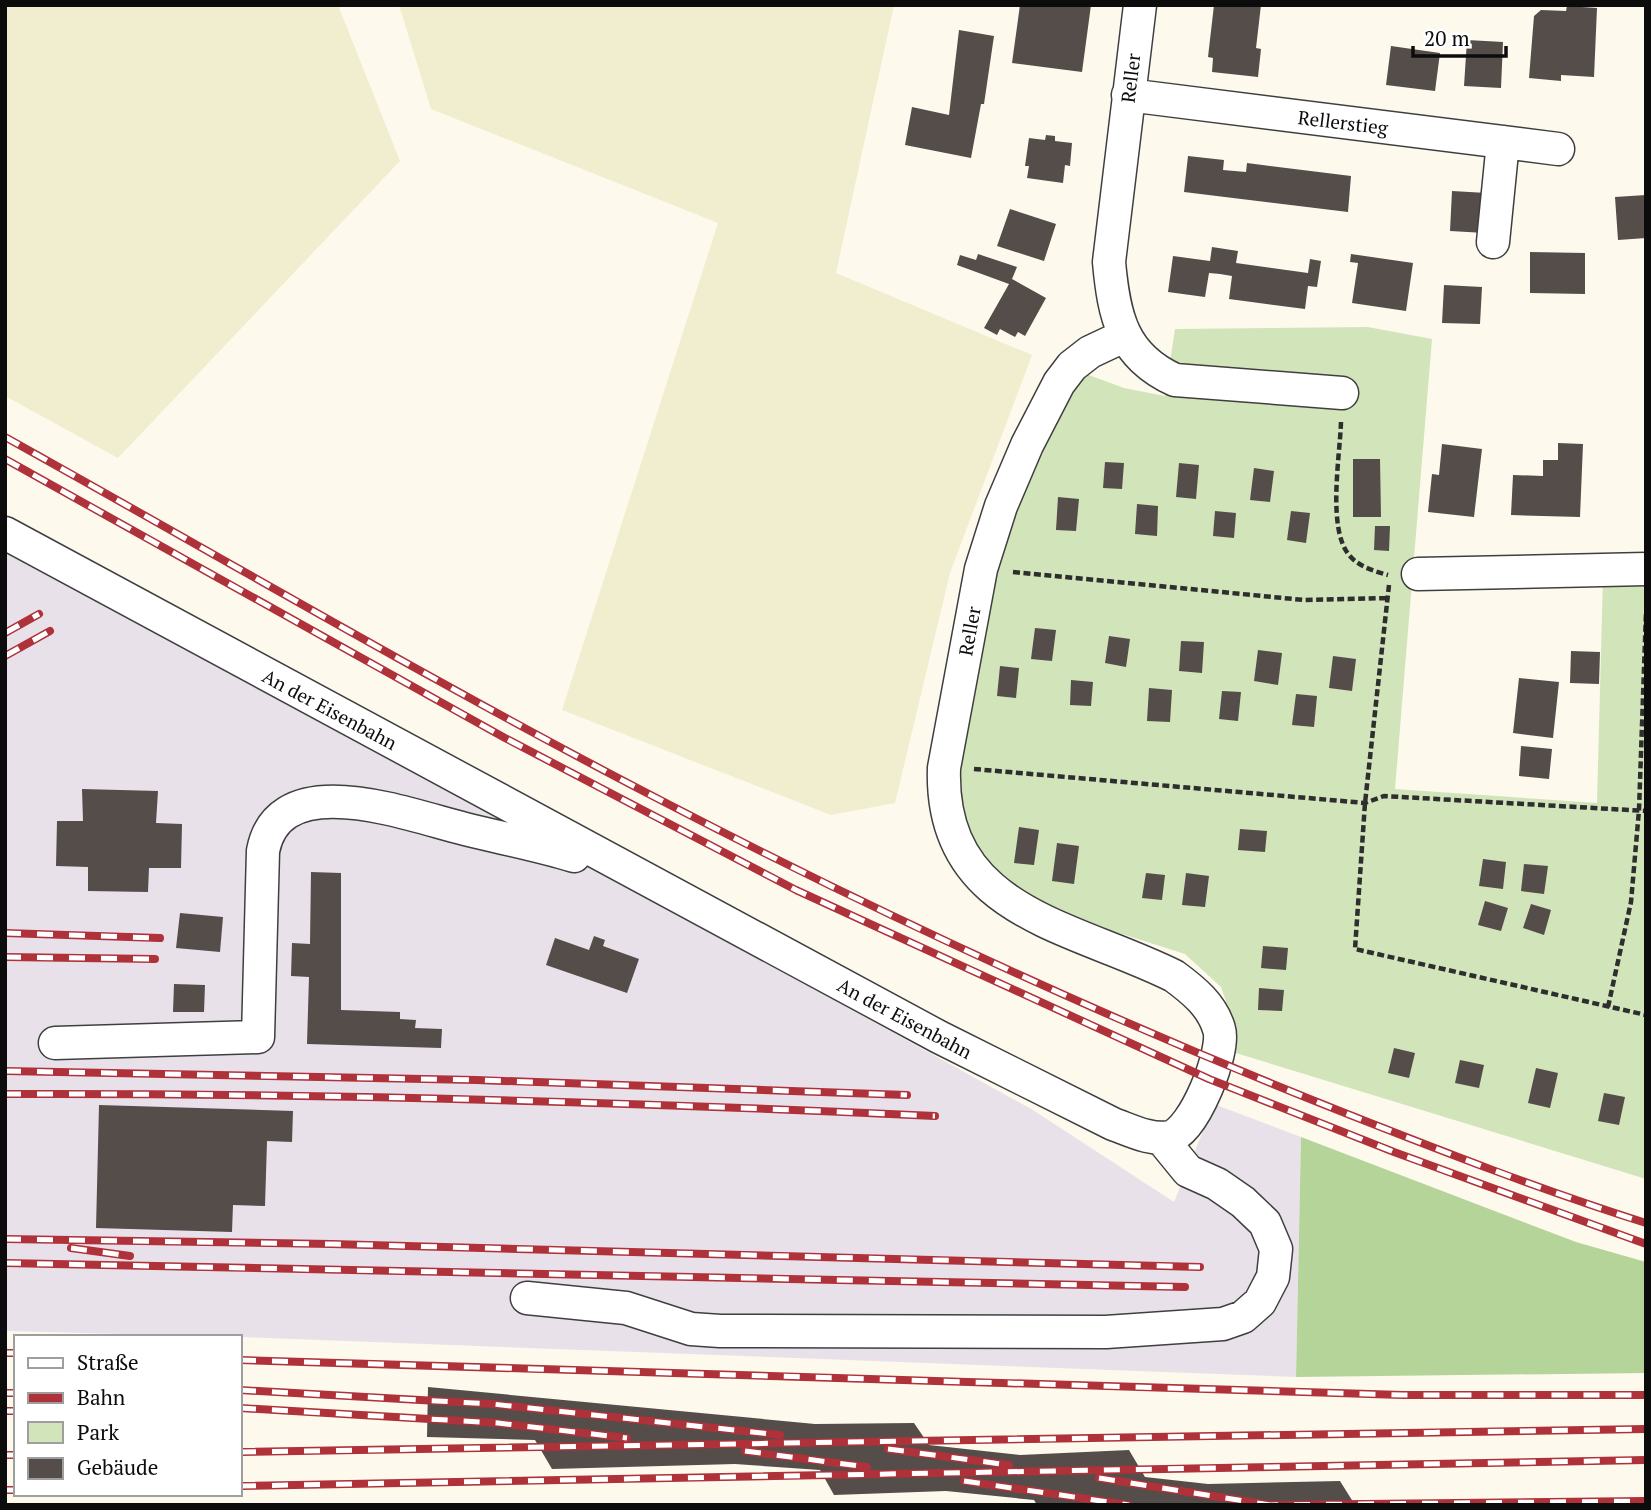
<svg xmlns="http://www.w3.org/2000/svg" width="1651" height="1510" viewBox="0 0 1651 1510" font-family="'PT Serif',serif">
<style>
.industrial{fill:#e9e1ea}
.farmland{fill:#f1edcf}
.green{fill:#d1e4ba}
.forest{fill:#b5d49a}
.building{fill:#544d49}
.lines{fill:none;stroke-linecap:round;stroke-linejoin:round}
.minor-casing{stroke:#3f3f3f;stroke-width:35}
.path{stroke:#2e2e2e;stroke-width:4.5;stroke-dasharray:7 3.5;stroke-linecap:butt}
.minor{stroke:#fff;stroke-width:32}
.rail-casing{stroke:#af3139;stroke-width:8}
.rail{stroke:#fff;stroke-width:5;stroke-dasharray:16;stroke-linecap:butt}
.labels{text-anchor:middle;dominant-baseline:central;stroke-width:7;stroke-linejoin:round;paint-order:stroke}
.street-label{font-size:19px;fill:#0c0c0c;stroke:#fff}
</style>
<rect width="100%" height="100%" fill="#fdfaed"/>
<!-- industrial -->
<path class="industrial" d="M5,549l733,398 295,163 141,92 40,-98 87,33 -5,240 -1056,-40 -235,-6z"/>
<!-- farmland -->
<path class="farmland" d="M5,5h333l62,156 -282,297 -113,-62z
M399,5h495l-58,268 196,82 -82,218 -55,230 -64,12 -269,-105 156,-487 -287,-114z"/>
<!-- green -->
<path class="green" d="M1368,327l64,12 -37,450 202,14 6,-227h43v603l-410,-126v-24l-15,-42 -36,-33 -151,-48 -46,-36 -27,-43 -11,-61 60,-257 67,-132 9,-3 38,14 41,8 10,-67z"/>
<!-- forest -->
<path class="forest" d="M1301,1137l275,105 70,20v111l-350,4z"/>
<!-- building -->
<path class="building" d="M1020,5h71l-9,67 -70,-9z
M1214,5h47l-5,43 5,1 -3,28 -46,-5 1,-14 -5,-1z
M1567,6l30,2 -3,69 -33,-2v6l-32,-3 5,-62 7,-6 25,1z
M959,30l35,6 -10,68h-3l-10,54 -66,-13 7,-38 37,8z
M1467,40l36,2 -2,46 -37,-2z
M1391,46l49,7 -5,38 -49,-6z
M1046,135l9,1v5l17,2 -2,23 -5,-1 -2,18 -36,-5 2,-12h-4l4,-28 16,2z
M1188,156l36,4 -1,10 23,2 1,-9 104,13 -3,36 -164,-20z
M1452,191l35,2 -2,40 -35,-2z
M1646,195v43l-28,2 -3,-43z
M1010,209l46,15 -12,37 -47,-15z
M1212,247l26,4 -2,12 72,10 2,-14 11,2 -4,26 -9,-1 -3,23 -76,-10 3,-23 -12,-2 -11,-1 -4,24 -37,-5 5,-36 37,5z
M1530,252l55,1v41l-55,-1z
M978,254l39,13 -5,12 34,19 -21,38 -7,-4 -3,5 -15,-8 -3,6 -13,-7 25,-44 -52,-19 3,-10 16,5z
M1351,254l62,9 -7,48 -54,-8 6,-40 -8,-1z
M1444,285l38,2 -2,37 -38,-1z
M1558,443l25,1 -3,73 -69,-2 2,-40 30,1v-16h15z
M1442,444l40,5 -8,68 -46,-5 4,-38 7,1z
M1353,459h27l1,58h-28z
M1105,462l19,1 -2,26 -19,-1z
M1179,463l20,2 -3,34 -20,-2z
M1254,468l20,3 -4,31 -20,-2z
M1058,497l21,2 -3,32 -20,-1z
M1137,504l21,2 -1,30 -22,-2z
M1215,511l21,2 -2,25 -21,-2z
M1291,511l19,2 -4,30 -19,-3z
M1375,526h15l-1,25 -15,-1z
M1035,628l21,2 -4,31 -21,-2z
M1109,636l21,3 -4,28 -21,-4z
M1181,641l23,1 -2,31 -23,-2z
M1258,650l24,3 -4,32 -24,-4z
M1571,651l29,1 -1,32 -29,-1z
M1333,656l23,3 -4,32 -23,-3z
M1000,666l19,2 -3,30 -19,-2z
M1519,678l40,4 -6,56 -40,-5z
M1071,680l22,2 -2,24 -21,-1z
M1149,688l23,2 -2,32 -23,-1z
M1222,691l19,1 -3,29 -19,-2z
M1296,694l21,2 -3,31 -22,-2z
M1521,746l31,3 -3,30 -30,-3z
M82,789l76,2 -2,32 26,1 -1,44h-32l-1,24 -60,-1v-24l-32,-1 1,-45h26z
M1019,827l20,3 -5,35 -20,-2z
M1240,829l27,2 -2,21 -27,-2z
M1057,843l22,3 -5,38 -22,-3z
M1483,859l23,3 -3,27 -24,-3z
M1524,864l24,2 -4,28 -23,-3z
M311,872l30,1v137l59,2v7l16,1 -1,8 27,1 -1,19 -134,-4 2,-67 -18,-1 1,-33 18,1z
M1146,873l19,2 -3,25 -20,-2z
M1186,873l23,3 -4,31 -23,-2z
M1485,901l23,7 -7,23 -23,-6z
M1531,904l20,6 -7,25 -21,-7z
M180,913l43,4 -3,35 -44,-4z
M594,936l11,4 -2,6 36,13 -12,34 -81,-28 9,-27 34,12z
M1263,946l25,2 -2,22 -25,-2z
M174,984l31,1 -1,27h-31z
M1259,988l25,2 -2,21 -24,-1z
M1394,1048l21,5 -6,25 -21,-5z
M1460,1060l24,5 -5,23 -24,-5z
M1536,1068l22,5 -8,35 -22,-5z
M1604,1093l21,4 -6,28 -21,-4z
M99,1105l194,6 -1,31 -25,-1 -2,65 -32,-1 -1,27 -136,-4z
M428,1387l387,37 99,-1 15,22 91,10 109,-5 16,27 63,7 132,-3 15,24h-318l-3,-5 -88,-9 -112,4 -14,-25 -85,-6 -183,5 -17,-29 -108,-3z"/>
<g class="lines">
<defs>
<path id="minor" d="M1140,5l-31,257c5,54 13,94 66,118l167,13
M1128,95l430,54
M1493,242l10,-100
M5,533l934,504 174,87c17,6 38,17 57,13 24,-6 56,-86 49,-108 -7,-24 -26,-39 -45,-53 -102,-51 -235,-63 -230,-208l37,-199 20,-63 26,-61 32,-62 13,-17 18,-14 34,-16
M1418,574l228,-5
M55,1043l203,-6 5,-186c16,-87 148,-35 202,-22 36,9 73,16 109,27
M527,1298l99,10 65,21 29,2 386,1 117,-8 20,-7 17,-15 13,-25 3,-28 -11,-26 -22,-21 -26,-18 -29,-13 -27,-33"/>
</defs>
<!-- minor casing -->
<use href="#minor" class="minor-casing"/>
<!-- path -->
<path class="path" d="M1341,422c-1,34 -14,106 8,133 10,12 25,16 39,20
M1013,572l291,28 83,-2
M1389,585l-24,218 -10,146 291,66
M974,769l391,34 19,-7 262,15
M1608,1007l23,-105 8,-92 7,-198"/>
<!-- minor -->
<use href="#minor" class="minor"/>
<defs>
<path id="rail" d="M5,437c221,123 440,252 665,368 220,114 445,217 675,308 99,39 199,78 301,110
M5,459l500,279 291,152 413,189 185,73 252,92
M5,633l34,-19
M5,656l45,-25
M5,933l155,5
M5,957l150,2
M5,1071l471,9 431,15
M5,1094c310,-1 620,8 930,22
M5,1239l326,5 869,23
M71,1248l59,8
M5,1263l1180,24
M5,1353h11
M240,1360l1163,35h243
M240,1390l252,14 288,31
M5,1393h11
M240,1408l258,15 129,15
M5,1411h11
M888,1449l121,16
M745,1451l122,16
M240,1452l1406,-23
M5,1455h11
M1099,1478l171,27
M964,1481l165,24
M240,1486l1406,-26
M5,1490h11
M1262,1505l384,-4"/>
</defs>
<!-- rail casing -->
<use href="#rail" class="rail-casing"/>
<!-- rail -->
<use href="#rail" class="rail"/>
</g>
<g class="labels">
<!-- street labels -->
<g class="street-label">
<text transform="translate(1130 78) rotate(-83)">Reller</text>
<text transform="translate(1343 122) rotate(7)">Rellerstieg</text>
<text transform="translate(969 631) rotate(-80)">Reller</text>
<text transform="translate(330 709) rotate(28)">An der Eisenbahn</text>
<text transform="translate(905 1018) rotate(28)">An der Eisenbahn</text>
</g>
</g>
<!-- border -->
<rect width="1651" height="1510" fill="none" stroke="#0c0c0c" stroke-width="14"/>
<!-- legend -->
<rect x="14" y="1335" width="228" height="161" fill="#ffffff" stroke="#9e9e9e" stroke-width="2"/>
<rect x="28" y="1358" width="35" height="10" fill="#ffffff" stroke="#9e9e9e" stroke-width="2"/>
<text x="77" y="1370" font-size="21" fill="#0c0c0c">Straße</text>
<rect x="28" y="1393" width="35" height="10" fill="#af3139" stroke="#9e9e9e" stroke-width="2"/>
<text x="77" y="1405" font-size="21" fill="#0c0c0c">Bahn</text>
<rect x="28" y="1422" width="35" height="21" fill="#d1e4ba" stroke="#9e9e9e" stroke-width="2"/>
<text x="77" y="1440" font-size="21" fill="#0c0c0c">Park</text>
<rect x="28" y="1458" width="35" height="21" fill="#544d49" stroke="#9e9e9e" stroke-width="2"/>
<text x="77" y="1475" font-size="21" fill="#0c0c0c">Gebäude</text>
<!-- scale -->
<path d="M1413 46v10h93v-10" fill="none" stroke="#0c0c0c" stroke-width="3.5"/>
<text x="1424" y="46" font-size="21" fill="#0c0c0c" stroke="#ffffff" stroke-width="5" paint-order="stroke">20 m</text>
</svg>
